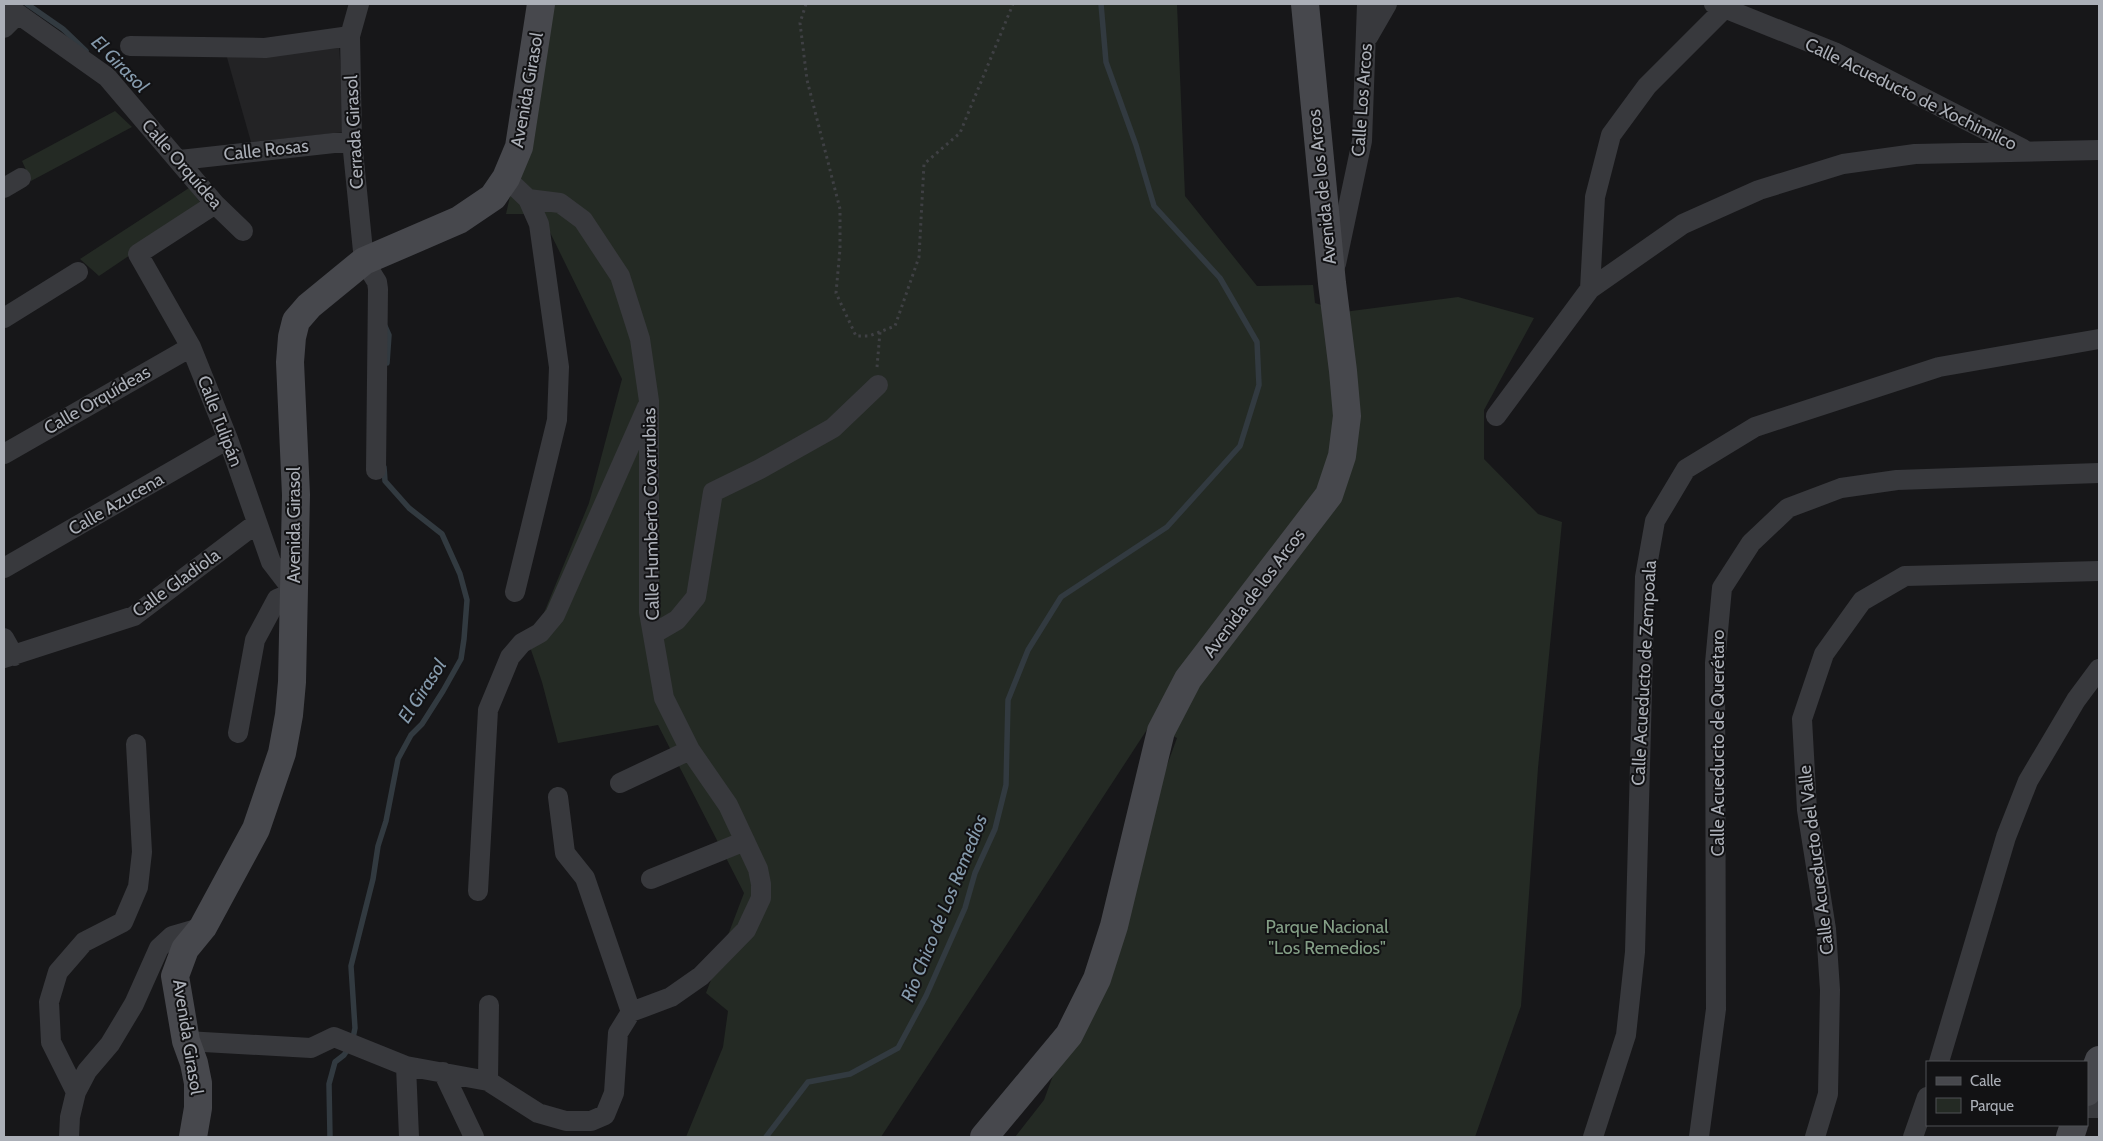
<svg xmlns="http://www.w3.org/2000/svg" width="2103" height="1141" viewBox="0 0 2103 1141" font-family="Cabin,sans-serif">
<style>
.built{fill:#232325}
.green{fill:#242a24}
.lines{fill:none;stroke-linecap:round;stroke-linejoin:round}
.stream{stroke:#323a40;stroke-width:5.5}
.path{stroke:#3f4044;stroke-width:3;stroke-dasharray:2.5 4;stroke-linecap:butt}
.street{stroke:#38393d;stroke-width:20}
.secondary{stroke:#47484d;stroke-width:28}
.labels{text-anchor:middle;dominant-baseline:central;stroke-width:4;stroke-linejoin:round;paint-order:stroke}
.street-label{font-size:18px;fill:#abafb7;stroke:#121214}
.park-label{font-size:18px;fill:#849f86;stroke:#121214}
.water-label{font-size:19px;font-style:italic;fill:#869bad;stroke:#121214}
</style>
<rect width="100%" height="100%" fill="#171719"/>
<!-- built -->
<path class="built" d="M339,46l6,86 -94,10 -25,-88z"/>
<!-- green -->
<path class="green" d="M548,4h629l8,192 72,90 56,-1 2,18 29,9 114,-15 76,21 -50,92v49l54,55 24,8 -24,246 -17,238 -46,131h-460l29,-37 133,-362 -27,-13 -269,412h-195l37,-90 5,-36 -22,-18 38,-100 -86,-168 -100,18 -16,-61 -12,-35 59,-144 33,-124 -81,-165h-35l22,-97z
M115,111l17,16 -101,54 -9,-20z
M189,188l14,18 -104,70 -19,-17z"/>
<g class="lines">
<!-- stream -->
<path class="stream" d="M27,4l36,25 23,22
M385,326l4,9 -2,28
M330,1137l-1,-53 6,-22 9,-7 8,-12 3,-15 -4,-62 22,-87 5,-33 8,-25 12,-62 13,-24 11,-11 21,-33 18,-32 3,-20 3,-39 -7,-26 -18,-40 -33,-26 -24,-27 -1,-14
M766,1137l42,-55 42,-8 48,-26 28,-52 39,-88 10,-35 20,-44 11,-44 2,-85 20,-50 33,-53 106,-70 73,-81 19,-61 -2,-43 -37,-64 -66,-72 -18,-61 -30,-83 -5,-58"/>
<!-- path -->
<path class="path" d="M806,4l-6,19 7,57 33,129v40l-4,44 20,43h13l26,-10 24,-69 5,-93 36,-31 53,-129
M877,367l3,-35"/>
<!-- street -->
<path class="street" d="M4,4l103,73 108,127 28,27
M359,4l-9,32 2,105 12,120 13,21 1,7 -2,181
M1714,4l120,48 189,97
M4,28l14,-14
M1368,37l19,-33
M130,46l135,2 85,-12
M180,160l172,-19
M506,178l22,21 11,25 20,143 -2,53 -42,172
M4,188l17,-10
M215,204l-77,50 53,93 37,92 43,123 23,30 -17,7 -22,41 -17,93
M1336,264l26,-123 5,-137
M1590,289l5,-92 16,-62 36,-49 77,-77
M4,318l74,-46
M1496,416l94,-127 93,-65 76,-34 84,-26 72,-10 184,-4
M4,454l187,-107
M4,568l224,-129
M653,634l24,-14 19,-23 17,-105 47,-23 73,-41 45,-43
M4,638l10,18
M4,658l130,-42 123,-93
M620,783l70,-33
M558,797l7,56 20,25 46,134
M651,879l94,-38
M478,891l10,-181 22,-53 12,-14 18,-10 15,-18 92,-208
M186,1041l125,7 23,-11 72,29 82,15 50,32 28,8h25l14,-6 9,-22 4,-60 13,-21 40,-15 30,-21 45,-46 15,-32v-14l-3,-15 -30,-64 -38,-55 -26,-52 -15,-86v-211l-9,-62 -20,-63 -37,-56 -23,-17 -32,-4
M1939,1062l67,-225 22,-56 48,-81 23,-31
M406,1066l3,71
M443,1072l31,65
M488,1081l1,-76
M76,1092l-25,-50 -2,-40 9,-30 26,-30 39,-20 15,-35 4,-35 -6,-108
M2087,1108h12
M69,1137l1,-20 6,-25 11,-21 23,-27 24,-40 25,-56 13,-12 31,-9
M1593,1137l33,-102 9,-83 10,-375 10,-56 31,-52 69,-42 184,-60 160,-28
M1699,1137l17,-128 -1,-346 7,-75 29,-45 37,-35 53,-20 56,-8 202,-7
M1815,1137l13,-43 2,-104 -4,-61 -19,-119 -5,-91 22,-65 38,-53 43,-25 194,-5
M1913,1137l14,-40"/>
<!-- secondary -->
<path class="secondary" d="M2087,1092l12,-32
M193,1137l5,-29v-25l-4,-20 -8,-22 -11,-65 10,-27 18,-22 53,-98 26,-76 7,-38 3,-33 4,-187 -6,-133 2,-25 4,-16 13,-15 55,-45 95,-41 34,-23 13,-19 13,-31 22,-143
M984,1137l85,-102 28,-56 17,-53 47,-195 27,-52 141,-184 13,-39 5,-40 -4,-45 -11,-88 -27,-279
M2070,1137l4,-12"/>
</g>
<g class="labels">
<!-- street labels -->
<g class="street-label">
<text transform="translate(527 90) rotate(-80)">Avenida Girasol</text>
<text transform="translate(1911 94) rotate(26)">Calle Acueducto de Xochimilco</text>
<text transform="translate(1362 100) rotate(-86)">Calle Los Arcos</text>
<text transform="translate(354 132) rotate(-93)">Cerrada Girasol</text>
<text transform="translate(266 150) rotate(-6)">Calle Rosas</text>
<text transform="translate(182 164) rotate(49)">Calle Orquídea</text>
<text transform="translate(1322 187) rotate(-96)">Avenida de los Arcos</text>
<text transform="translate(97 400) rotate(-30)">Calle Orquídeas</text>
<text transform="translate(220 421) rotate(69)">Calle Tulipán</text>
<text transform="translate(116 504) rotate(-30)">Calle Azucena</text>
<text transform="translate(651 514) rotate(-91)">Calle Humberto Covarrubias</text>
<text transform="translate(294 525) rotate(-90)">Avenida Girasol</text>
<text transform="translate(176 583) rotate(-36)">Calle Gladiola</text>
<text transform="translate(1254 593) rotate(-53)">Avenida de los Arcos</text>
<text transform="translate(1644 673) rotate(-87)">Calle Acueducto de Zempoala</text>
<text transform="translate(1718 743) rotate(-90)">Calle Acueducto de Querétaro</text>
<text transform="translate(1816 860) rotate(-97)">Calle Acueducto del Valle</text>
<text transform="translate(188 1037) rotate(81)">Avenida Girasol</text>
</g>
<!-- park labels -->
<g class="park-label">
<text x="1327" y="927">Parque Nacional<tspan x="1327" dy="21">"Los Remedios"</tspan></text>
</g>
<!-- water labels -->
<g class="water-label">
<text transform="translate(120 64) rotate(45)">El Girasol</text>
<text transform="translate(422 691) rotate(-57)">El Girasol</text>
<text transform="translate(944 908) rotate(-68)">Río Chico de Los Remedios</text>
</g>
</g>
<!-- border -->
<rect width="2103" height="1141" fill="none" stroke="#abafb7" stroke-width="10"/>
<!-- legend -->
<rect x="1926" y="1061" width="162" height="65" fill="#121214" stroke="#4f5155"/>
<rect x="1936" y="1077" width="25" height="8" fill="#47484d" stroke="#4f5155"/>
<text x="1970" y="1086" font-size="15" fill="#abafb7">Calle</text>
<rect x="1936" y="1098" width="25" height="15" fill="#242a24" stroke="#4f5155"/>
<text x="1970" y="1111" font-size="15" fill="#abafb7">Parque</text>
</svg>
